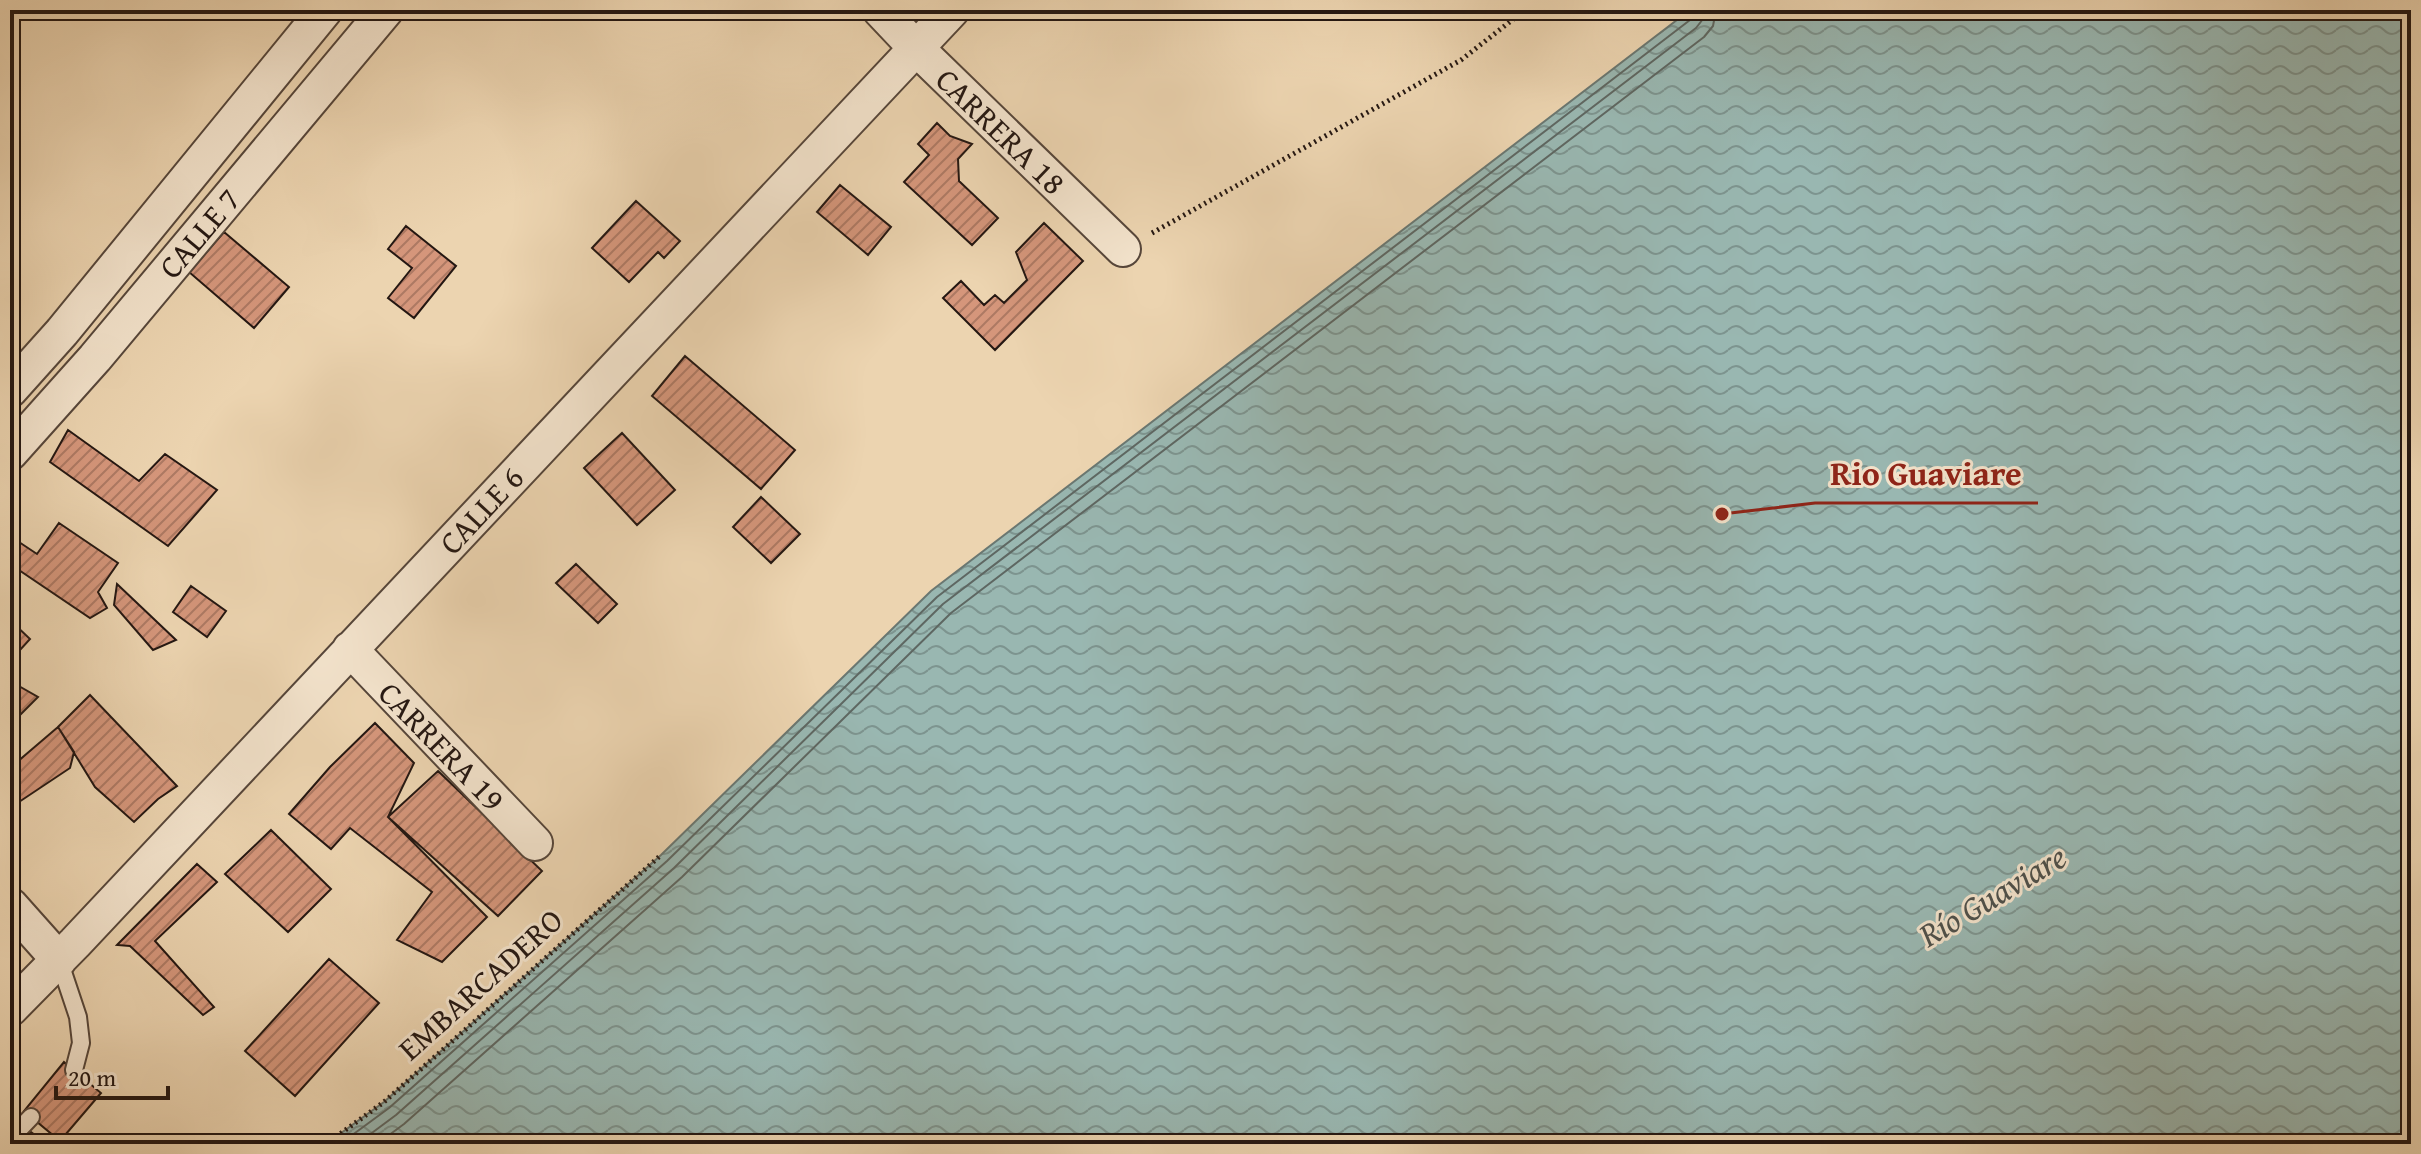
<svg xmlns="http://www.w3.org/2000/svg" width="2421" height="1154" viewBox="0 0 2421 1154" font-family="'Gentium Book Plus',serif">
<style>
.water{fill:url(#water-waves);stroke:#6a7771;stroke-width:2}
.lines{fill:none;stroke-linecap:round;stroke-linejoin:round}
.shore{stroke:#5e6762;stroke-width:2}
.building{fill:url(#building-hatch);stroke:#241712;stroke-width:2}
.service-casing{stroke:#56463a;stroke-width:20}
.minor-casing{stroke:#56463a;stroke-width:38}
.path{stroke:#241712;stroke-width:5;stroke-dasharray:2 4;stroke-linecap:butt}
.service{stroke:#f3e3cc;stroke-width:16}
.minor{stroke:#f3e3cc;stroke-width:34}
.labels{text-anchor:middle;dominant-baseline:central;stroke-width:6;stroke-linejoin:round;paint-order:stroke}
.street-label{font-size:32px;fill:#241712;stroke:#f3e3cc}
.water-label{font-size:34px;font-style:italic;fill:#4d4f4a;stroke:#f3e3cc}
.leader{fill:none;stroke:#8f2418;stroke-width:3}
.callout-dot{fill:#8f2418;stroke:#f3e3cc;stroke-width:3}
.callout-label{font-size:34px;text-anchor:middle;font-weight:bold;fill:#8f2418;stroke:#f3e3cc;stroke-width:6;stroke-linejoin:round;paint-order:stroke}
</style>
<defs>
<pattern id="water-waves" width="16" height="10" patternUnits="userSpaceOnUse" patternTransform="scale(2)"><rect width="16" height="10" fill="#99b7b1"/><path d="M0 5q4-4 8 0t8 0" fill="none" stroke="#7d948f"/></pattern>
<pattern id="building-hatch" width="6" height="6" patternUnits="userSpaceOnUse" patternTransform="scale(2)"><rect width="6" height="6" fill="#d5967b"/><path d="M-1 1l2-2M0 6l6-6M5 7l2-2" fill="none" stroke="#ad7963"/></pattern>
</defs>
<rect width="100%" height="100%" fill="#ecd4b0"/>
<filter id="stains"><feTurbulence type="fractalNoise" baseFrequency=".0025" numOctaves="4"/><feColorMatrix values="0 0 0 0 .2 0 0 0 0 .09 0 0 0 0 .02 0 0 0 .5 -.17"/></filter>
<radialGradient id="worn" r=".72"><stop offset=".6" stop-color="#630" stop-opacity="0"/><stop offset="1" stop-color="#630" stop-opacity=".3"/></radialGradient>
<!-- water -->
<path class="water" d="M1690,10h721v1134h-2085l58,-42 277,-247 270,-264z"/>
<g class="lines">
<!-- shore -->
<path class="shore" d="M340,1144l49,-36 278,-247 270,-264 753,-577 4,-10
M357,1144l39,-29 278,-247 269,-264 753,-576 7,-9 1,-9
M377,1144l27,-20 278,-247 269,-264 753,-576 9,-11 3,-16"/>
</g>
<!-- building -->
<path class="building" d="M937,123l13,13 22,8 -14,15 1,22 39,37 -26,27 -68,-63 25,-27 -11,-11z
M840,185l51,42 -23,28 -51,-43z
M636,201l44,40 -16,17 -6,-6 -29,30 -37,-34z
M1044,223l39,38 -88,89 -52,-52 18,-17 23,24 11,-10 9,8 23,-23 -11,-28z
M406,226l50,40 -42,52 -26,-20 24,-30 -24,-19z
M224,232l65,55 -35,41 -65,-56z
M685,356l110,94 -34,39 -109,-93z
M68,430l71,51 26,-27 52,36 -49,56 -118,-84z
M622,433l53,57 -38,35 -53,-57z
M761,497l39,37 -29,29 -38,-36z
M59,523l59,40 -20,29 9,16 -17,10 -80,-54v-28l27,18z
M576,564l41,40 -19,19 -42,-40z
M117,584l59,56 -23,10 -39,-45z
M191,586l35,25 -19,26 -34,-25z
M10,620l20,19 -20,22z
M10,681l28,16 -28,28z
M90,695l87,91 -19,13 -24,23 -39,-35 -37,-60z
M375,723l39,40 -26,54 99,100 -45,45 -45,-22 35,-48 -82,-64 -19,21 -42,-35 41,-47z
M58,727l16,25 -4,16 -60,40v-40z
M438,771l104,100 -44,45 -110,-99z
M271,830l60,59 -43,43 -63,-58z
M197,864l20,18 -62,59 59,66 -11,8 -73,-69 -13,-1z
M329,959l50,44 -84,93 -50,-45z
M64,1062l37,31 -41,48 -36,-30z
M31,1132l16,12h-26z"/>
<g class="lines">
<defs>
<path id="service" d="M59,960l19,57 3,26 -7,27
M10,1139l21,-22"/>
<path id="minor" d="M880,10l35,37 208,202
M10,390l52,-58 263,-322
M10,453l85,-95 291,-348
M350,649l185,194
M10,905l49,55
M10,1009l65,-66 877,-933"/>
</defs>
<!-- service casing -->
<use href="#service" class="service-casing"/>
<!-- minor casing -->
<use href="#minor" class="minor-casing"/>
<!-- path -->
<path class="path" d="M1152,233l309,-173 64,-50
M326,1144l58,-42 277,-247"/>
<!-- service -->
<use href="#service" class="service"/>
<!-- minor -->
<use href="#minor" class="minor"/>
</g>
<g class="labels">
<!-- street labels -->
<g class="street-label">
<text transform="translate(1001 131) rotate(44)">CARRERA 18</text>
<text transform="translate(199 233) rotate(-50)">CALLE 7</text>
<text transform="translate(481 510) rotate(-47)">CALLE 6</text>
<text transform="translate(442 746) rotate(46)">CARRERA 19</text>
<text transform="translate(480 984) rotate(-42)">EMBARCADERO</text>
</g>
<!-- water labels -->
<g class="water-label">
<text transform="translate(1992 895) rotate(-31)">Río Guaviare</text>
</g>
</g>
<!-- callouts -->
<path class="leader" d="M1722 514L1815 503H2038"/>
<circle class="callout-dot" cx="1722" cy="514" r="8"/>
<g class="callout-label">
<text x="1926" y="485">Rio Guaviare</text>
</g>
<!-- margin -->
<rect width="2421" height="1154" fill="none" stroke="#ecd4b0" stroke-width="40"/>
<rect x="12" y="12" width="2397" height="1130" fill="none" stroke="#241712" stroke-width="4"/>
<rect x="20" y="20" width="2381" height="1114" fill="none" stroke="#241712" stroke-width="2"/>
<!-- scale -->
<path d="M56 1086v12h112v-12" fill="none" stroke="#241712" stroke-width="4"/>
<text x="68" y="1086" font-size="24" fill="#241712" stroke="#f3e3cc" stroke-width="6" paint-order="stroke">20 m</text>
<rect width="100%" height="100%" filter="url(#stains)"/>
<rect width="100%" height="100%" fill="url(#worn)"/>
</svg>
